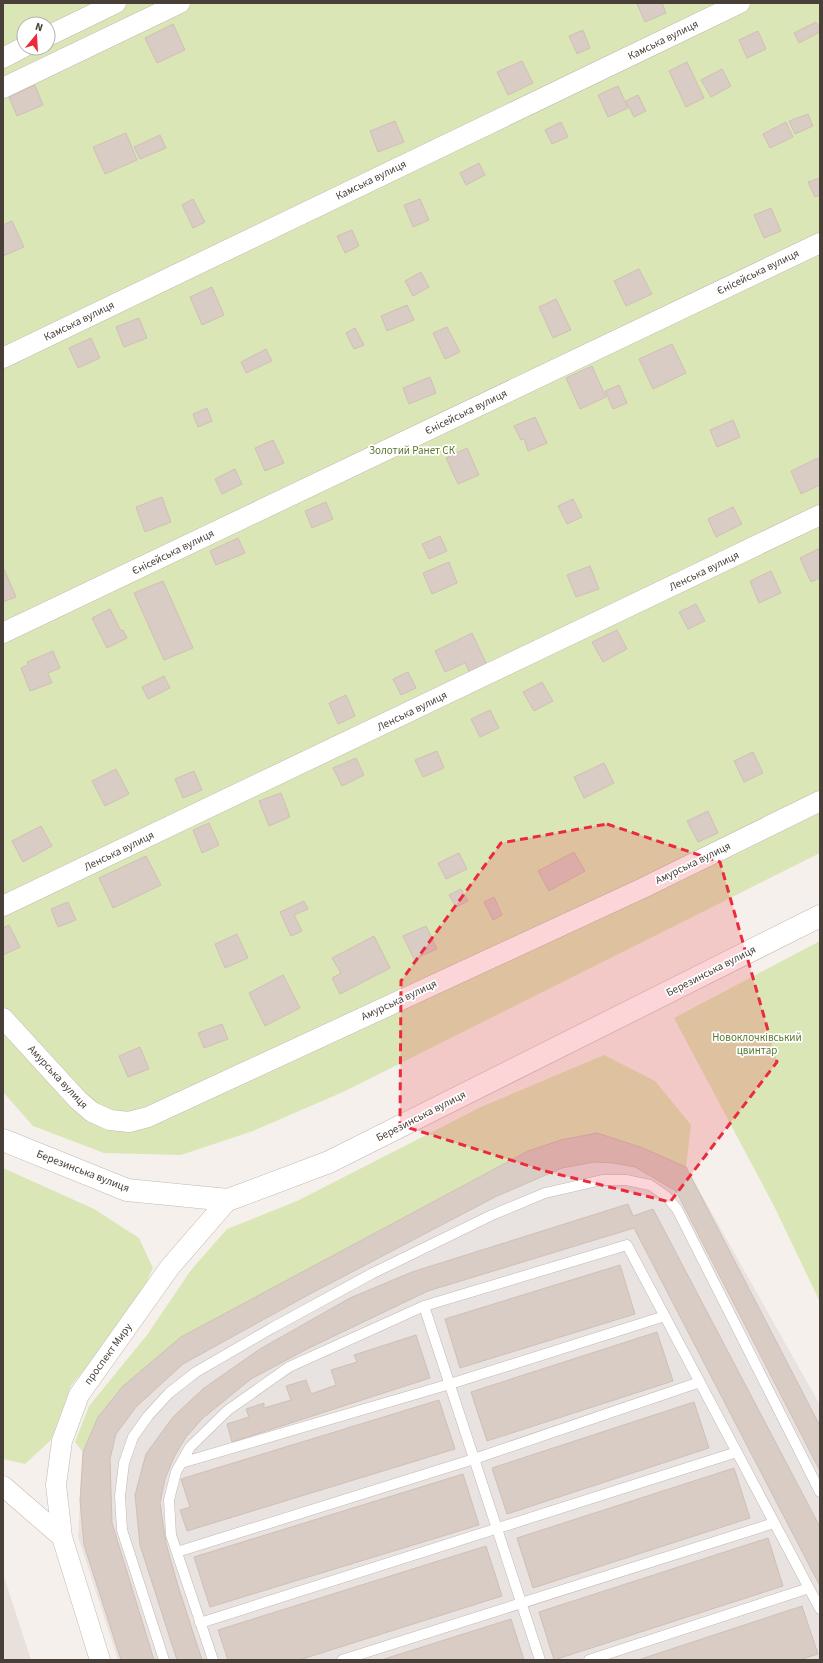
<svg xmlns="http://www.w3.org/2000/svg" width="823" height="1663" viewBox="0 0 823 1663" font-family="'Source Sans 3',sans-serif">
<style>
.residential{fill:#e8e0da}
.industrial{fill:#e8e2e0}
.green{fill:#dbe6b7;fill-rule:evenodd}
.building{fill:#d9ccc4;stroke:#d0bfb5}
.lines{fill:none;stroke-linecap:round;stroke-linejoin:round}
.service-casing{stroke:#c3b8b1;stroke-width:11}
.minor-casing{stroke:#c3b8b1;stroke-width:21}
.tertiary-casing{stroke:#c3b8b1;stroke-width:23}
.service{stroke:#fff;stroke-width:10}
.minor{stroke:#fff;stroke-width:20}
.tertiary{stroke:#fff;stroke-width:22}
.marked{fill:#ec2b3a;fill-opacity:0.2;stroke:#ec2b3a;stroke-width:3;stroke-dasharray:8 5;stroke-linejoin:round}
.labels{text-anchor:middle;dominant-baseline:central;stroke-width:3.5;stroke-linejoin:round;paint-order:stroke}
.street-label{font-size:11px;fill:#493f39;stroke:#fff}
.park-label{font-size:11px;fill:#5b782f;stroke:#fff}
</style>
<rect width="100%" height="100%" fill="#f5f0eb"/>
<!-- residential -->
<path class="residential" d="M3,1574l28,86h-28z"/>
<!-- industrial -->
<path class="industrial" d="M597,1133l46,15 43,19 134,238v255h-702l-40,-123 5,-85 15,-35 25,-31 58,-49 218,-115 129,-71 33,-11z"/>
<!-- green -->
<path class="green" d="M3,3h817v850l-477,239 -90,39 -72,24 -77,-2 -71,-27 -30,-34zM24,24h24v24h-24z
M820,941v361l-46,-96 -100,-188z
M604,1055l51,26 36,44 -5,42 -43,-19 -46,-15 -36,7 -33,11 -129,71 -218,115 -58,49 -25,31 -15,35 -8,-10 14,-36 58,-71 44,-65 36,-41 70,-28 184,-94z
M3,1168l91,41 45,29 14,30 -11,24 -36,50 -35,44 -20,54 -26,24 -22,-5z"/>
<!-- building -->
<path class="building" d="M639,3h23l4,10 -21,9 -8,-18z
M816,22l4,7v3l-21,11 -5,-10z
M173,24l12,26 -28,13 -12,-25z
M583,30l7,18 -13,6 -8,-18z
M758,31l8,18 -19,9 -8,-18z
M522,61l11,22 -25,12 -11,-23z
M687,62l17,36 -18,9 -17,-36z
M722,69l9,17 -20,11 -10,-17z
M35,85l8,20 -26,11 -8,-19z
M618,86l10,22 -20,9 -10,-22z
M638,95l8,16 -12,6 -8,-16z
M808,114l5,12 -18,8 -6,-13z
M395,121l9,21 -26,10 -8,-21z
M561,122l7,15 -16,7 -7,-14z
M786,122l7,15 -23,11 -7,-14z
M126,133l11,27 -32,14 -12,-27z
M160,135l6,13 -26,11 -6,-12z
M479,163l6,12 -19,10 -6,-12z
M820,178v17l-5,2 -7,-15z
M193,199l12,23 -12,6 -11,-23z
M420,199l9,21 -16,7 -9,-22z
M771,208l10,23 -17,7 -10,-23z
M12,221l12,26 -21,9v-31z
M352,230l7,16 -14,7 -8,-17z
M639,269l13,25 -26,12 -12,-25z
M421,272l8,15 -16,9 -8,-15z
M212,287l12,28 -22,10 -12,-28z
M556,299l15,31 -18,8 -14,-31z
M407,305l7,15 -27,11 -6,-15z
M139,318l8,20 -23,9 -8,-20z
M447,327l13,25 -15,7 -12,-26z
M355,328l9,17 -10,4 -8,-16z
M91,338l9,20 -22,10 -9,-20z
M672,344l14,29 -33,16 -14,-30z
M266,349l6,12 -26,12 -5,-11z
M592,366l14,31 -26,12 -14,-31z
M430,377l6,16 -27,11 -6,-16z
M619,385l8,18 -14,6 -8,-18z
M207,408l5,13 -14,6 -5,-13z
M535,417l12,26 -19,8 -4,-12 -3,1 -7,-14z
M733,420l7,17 -23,10 -7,-17z
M273,440l11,23 -19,8 -10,-23z
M467,448l12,27 -21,9 -12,-26z
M818,458l2,4v23l-19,9 -10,-23z
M235,469l7,15 -20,10 -7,-15z
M162,497l9,25 -26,10 -9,-25z
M573,499l9,18 -15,7 -9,-18z
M326,502l7,17 -21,9 -7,-17z
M733,507l9,17 -26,13 -8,-18z
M440,536l7,15 -18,8 -7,-15z
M238,538l7,15 -29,12 -6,-14z
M820,548v30l-9,4 -11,-24z
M449,562l8,21 -25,11 -9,-21z
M590,566l9,23 -23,8 -9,-22z
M4,569l12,28 -13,5v-32z
M771,571l10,22 -22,10 -9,-22z
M163,581l30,67 -29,12 -30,-67z
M696,604l9,17 -17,8 -9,-17z
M110,609l11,22 2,-1 4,8 -20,10 -15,-30z
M617,630l10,19 -24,13 -11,-20z
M472,633l15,32 -17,8 -5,-10 -20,9 -10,-21z
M53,651l7,17 -12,5 4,10 -22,8 -9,-23 7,-3 -1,-3z
M408,672l8,16 -15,7 -8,-16z
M164,676l6,12 -22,11 -6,-12z
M542,682l11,19 -19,10 -11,-19z
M346,695l9,21 -17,8 -9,-21z
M490,710l9,18 -19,9 -9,-18z
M437,751l7,17 -21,9 -8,-17z
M753,752l10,21 -19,9 -10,-21z
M356,758l8,17 -22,11 -9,-18z
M604,763l10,20 -30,15 -10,-21z
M116,769l13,25 -24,12 -13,-25z
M194,771l8,19 -19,8 -8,-19z
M281,793l9,24 -21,9 -10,-25z
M708,811l10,22 -20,9 -11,-21z
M209,823l10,22 -17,8 -9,-23z
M41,826l11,20 -29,16 -11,-21z
M574,852l11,19 -36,20 -11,-20z
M459,853l8,16 -21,10 -8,-16z
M146,856l15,29 -48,23 -14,-30z
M461,889l7,12 -12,6 -7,-12z
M494,897l8,18 -9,5 -9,-18z
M304,901l4,8 -14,6 8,16 -11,5 -11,-24z
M68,902l8,18 -18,7 -7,-18z
M9,925l11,22 -17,8v-27z
M426,926l11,23 -23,10 -11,-23z
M237,934l11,24 -23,10 -10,-24z
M374,936l16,32 -50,26 -8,-16 9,-5 -9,-15z
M283,975l17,33 -35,18 -16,-33z
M222,1024l6,15 -24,9 -6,-15z
M140,1047l9,22 -21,8 -9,-21z
M597,1133l46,15 43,19 134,259v45l-144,-280 -41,-24 -21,-4 -20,-1 -32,6 -67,29 -185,97 -127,70 -47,43 -20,27 -6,25 2,64 42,137h-33l-37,-115 -4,-44 3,-49 15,-35 25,-31 58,-49 347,-186 33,-11z
M628,1204l5,12 20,-7 167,318v59l-186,-358 -206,63 -119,57 -58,31 -48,39 -17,19 -12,20 -9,22 -5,24 6,40 12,43 24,74h-25l-37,-115 -5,-50 11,-41 27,-37 31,-29 56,-39 90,-51 62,-26z
M620,1265l15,49 -175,54 -15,-49z
M657,1332l16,49 -186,60 -16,-49z
M416,1335l14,43 -198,64 -5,-18 22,-7 -3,-8 18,-6v5l27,-8 -5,-14 20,-6 5,14 25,-9 -5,-15 26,-8 -3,-7z
M439,1400l16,49 -268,82 -7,-21 10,-3 -9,-28z
M694,1402l15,46 -202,66 -15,-46z
M734,1468l16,50 -217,70 -16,-50z
M463,1474l16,51 -269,82 -16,-50z
M768,1538l15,48 -229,74 -15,-48z
M486,1546l16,50 -203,64h-71l-10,-30z
M802,1606l16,48 -19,6h-161z
M511,1619l13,41h-143z"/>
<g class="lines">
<defs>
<path id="service" d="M424,1306l116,354
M181,1463l269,-79 215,-68
M177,1552l297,-93 226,-77
M200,1623l537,-171
M164,1660l-42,-130 -2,-34 4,-33 9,-26 15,-21 21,-23 27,-21 76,-44 99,-54 121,-59 53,-22 57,-13h24l24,5 16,11 11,13 143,283
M213,1660l-42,-125 -2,-35 7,-28 14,-25 38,-37 61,-43 135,-61 203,-61 193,364
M342,1660l432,-137
M589,1660l220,-72"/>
<path id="minor" d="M48,36l68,-33
M3,58l21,-11
M3,88l177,-85
M3,358l737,-355
M3,633l817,-390
M3,906l817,-391
M3,1018l75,82 14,12 18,8 19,2 19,-5 495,-229 177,-87
M3,1486l59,51
M100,1660l-38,-123 -6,-52 6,-44 17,-46 91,-128 58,-67"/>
<path id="tertiary" d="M3,1140l124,50 101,10 101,-38 491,-246"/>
</defs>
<!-- service casing -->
<use href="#service" class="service-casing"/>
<!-- minor casing -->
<use href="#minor" class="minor-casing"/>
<!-- tertiary casing -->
<use href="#tertiary" class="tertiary-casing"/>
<!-- service -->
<use href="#service" class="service"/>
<!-- minor -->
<use href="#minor" class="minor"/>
<!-- tertiary -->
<use href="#tertiary" class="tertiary"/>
</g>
<!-- marked area -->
<path class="marked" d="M607,824l113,38 57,200 -107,140 -125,-31 -145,-46 1,-144 100,-138z"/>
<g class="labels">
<!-- street labels -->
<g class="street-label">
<text transform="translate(663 40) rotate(-26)">Камська вулиця</text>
<text transform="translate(371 180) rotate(-26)">Камська вулиця</text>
<text transform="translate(758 272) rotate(-26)">Єнісейська вулиця</text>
<text transform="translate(79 321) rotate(-26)">Камська вулиця</text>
<text transform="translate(466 412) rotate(-26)">Єнісейська вулиця</text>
<text transform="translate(173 552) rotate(-26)">Єнісейська вулиця</text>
<text transform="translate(704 571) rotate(-26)">Ленська вулиця</text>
<text transform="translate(412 711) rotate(-26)">Ленська вулиця</text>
<text transform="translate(119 851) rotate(-26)">Ленська вулиця</text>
<text transform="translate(693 863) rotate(-26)">Амурська вулиця</text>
<text transform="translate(711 971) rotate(-27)">Березинська вулиця</text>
<text transform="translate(399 1000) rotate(-25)">Амурська вулиця</text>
<text transform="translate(58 1077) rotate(47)">Амурська вулиця</text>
<text transform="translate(421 1116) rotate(-27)">Березинська вулиця</text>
<text transform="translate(83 1171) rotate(21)">Березинська вулиця</text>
<text transform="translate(108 1354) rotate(-54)">проспект Миру</text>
</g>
<!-- park labels -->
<g class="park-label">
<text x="412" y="450">Золотий Ранет СК</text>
<text x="757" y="1037">Новоклочківський<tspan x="757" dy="13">цвинтар</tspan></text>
</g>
</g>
<!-- border -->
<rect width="823" height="1663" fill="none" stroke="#493f39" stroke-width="8"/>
<!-- north arrow -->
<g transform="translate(36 36) rotate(18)"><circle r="19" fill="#ffffff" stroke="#b6b2b0"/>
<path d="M0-3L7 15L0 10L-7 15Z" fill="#ec2b3a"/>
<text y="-6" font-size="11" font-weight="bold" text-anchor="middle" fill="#493f39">N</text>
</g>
</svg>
